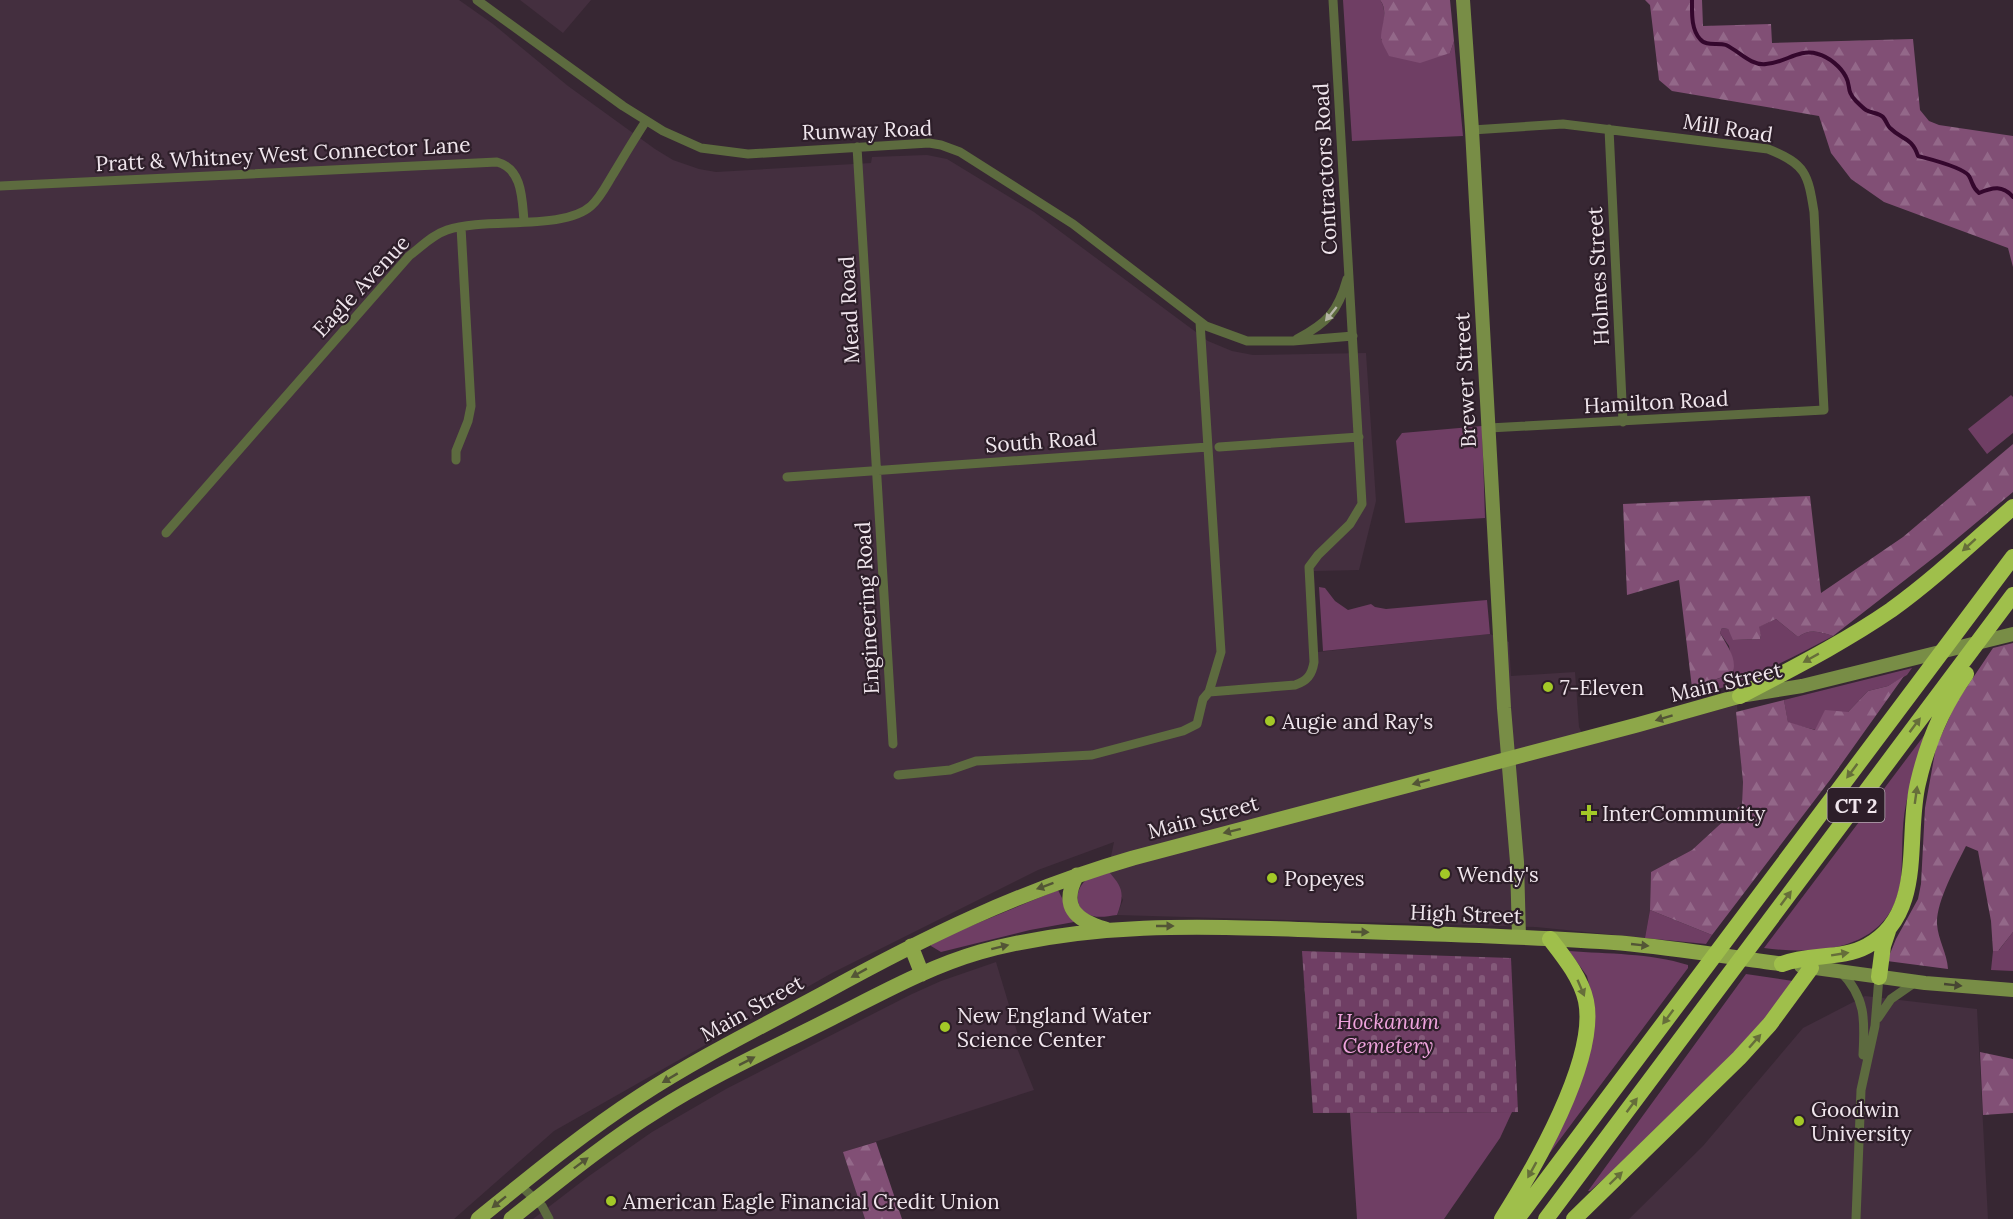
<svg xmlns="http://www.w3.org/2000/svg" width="2013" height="1219" viewBox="0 0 2013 1219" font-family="Lora,serif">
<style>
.built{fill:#442f3f}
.green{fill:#6f3e64}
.forest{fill:url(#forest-firs)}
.cemetery{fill:url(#cemetery-stones)}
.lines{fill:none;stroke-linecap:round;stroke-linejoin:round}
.stream{stroke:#34072d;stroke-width:4}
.minor{stroke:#5d6b3f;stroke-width:9}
.secondary{stroke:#788d46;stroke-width:14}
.primary{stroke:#8da749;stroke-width:15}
.motorway{stroke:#9fbf4b;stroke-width:16}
.oneway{fill:#b5b5a7}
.oneway2{fill:#666e3a}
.oneway3{fill:#535536}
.oneway4{fill:#474533}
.poi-dot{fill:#a3c927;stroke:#2d1e29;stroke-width:2}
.labels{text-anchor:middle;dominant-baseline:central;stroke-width:4.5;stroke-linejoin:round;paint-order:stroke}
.shield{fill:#2d1e29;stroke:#b6aab2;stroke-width:1.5}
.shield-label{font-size:20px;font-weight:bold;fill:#f0e6ed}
.street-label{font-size:21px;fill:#f0e6ed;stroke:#2d1e29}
.poi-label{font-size:21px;fill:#f0e6ed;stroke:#2d1e29;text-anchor:start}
.park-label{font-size:21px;font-style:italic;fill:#efa3dd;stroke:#2d1e29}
</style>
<defs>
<pattern id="forest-firs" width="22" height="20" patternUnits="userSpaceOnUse" patternTransform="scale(1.5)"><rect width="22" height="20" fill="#814f75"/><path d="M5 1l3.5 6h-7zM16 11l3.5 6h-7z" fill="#936889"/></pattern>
<pattern id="cemetery-stones" width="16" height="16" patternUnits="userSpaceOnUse" patternTransform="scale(1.5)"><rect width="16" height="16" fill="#6f3e64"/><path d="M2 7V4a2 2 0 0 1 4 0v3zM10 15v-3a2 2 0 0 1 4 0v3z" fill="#845a7a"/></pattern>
</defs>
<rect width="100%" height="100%" fill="#372733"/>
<!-- built -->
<path class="built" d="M0,0h459l34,24 75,62 87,63 18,11 26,9 17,3 155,-9 1,-6 55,-2 20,4 87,53 174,129 24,10 21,4 113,-2 10,148 -17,69 -45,1 4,81 172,-18 19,8 2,34 64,-4 4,55 9,18 149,-40 6,77 -1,22 -50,46 -41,22 -1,38 -5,28 -109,-11 -419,-12 6,-15 -15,-29 6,-29 -76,28 -206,103 -278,158 -100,88h-454z
M520,0h71l-28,33z
M996,962l22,73 -1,13 17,42 -190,62 21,67h-332l56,-43 63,-44 74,-43 186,-95 29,-13z
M1865,996l112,13 11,210h-359l74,-73 100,-118z"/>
<!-- green -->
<path class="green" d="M1343,0h37c8,10 3,28 1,40l69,13 4,-12 9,95 -111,5z
M2011,395l2,2v36l-26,21 -19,-25z
M1482,426l3,92 -80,5 -9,-82 6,-8z
M1319,587l6,1 10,13 13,9 23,-6 4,3 11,2 101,-9 3,34 -167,17z
M1776,619l22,18c12,-9 22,-5 35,-1 -45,24 -90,48 -140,60l-1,-8 42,-15 -5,-27 -9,-13 2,-5 6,1 6,11 26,-1 1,-4 -3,-8z
M1912,668l-5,7 -19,11 -20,5 -20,21 -32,18 -28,-7 -4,-23z
M1926,733c-7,24 -15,47 -20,71 -5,25 -3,49 -5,74 -8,71 -79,78 -137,70z
M1108,871c15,16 17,23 9,44 -8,1 -17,3 -24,1 -16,-3 -20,-21 -10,-33 6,-7 17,-9 25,-12z
M1058,890l16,32 -44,8 -89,22 -10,-6v-1l18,-10z
M1650,910l62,25 -6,9 -61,-6z
M2013,932v39l-22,-1 2,-19 6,-1z
M1569,951c39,3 81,2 119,14v3l-139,186 45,-149 -7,-29z
M1746,974l47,7 -51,70 -79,76 -73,64h-2z
M1512,1112l-12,26 -56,81h-87l-7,-106z"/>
<!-- forest -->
<path class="forest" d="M1380,0h70l4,41 -4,12 -30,10 -31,-7c-2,-5 -7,-12 -8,-18 0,-12 8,-27 -1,-38z
M1645,0h57l1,26 68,-2 1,19 141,-4 7,71 9,11 10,4 74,11v131l-5,-19 -124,-46 -33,-23 -20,-26 -12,-37 -147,-25 -13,-11 -9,-75z
M2013,444v48l-72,60 -108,84c-13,-4 -23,-8 -35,1l-22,-18 -17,8 2,8 -1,4 -27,1 -5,-11 -6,-1 -2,5c7,13 17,24 13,40l-41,15 -13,-108 -52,15 -4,-91 187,-8 11,97 82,-56z
M2013,643v289l-15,19h-5l-2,-30 -13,-70 -12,-5c-10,20 -30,56 -29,78 1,16 10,29 11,45l-61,-8 9,-22 22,-40 3,-15 4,-76 11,-61 20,-44 37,-55z
M1904,676l-74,104 -118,155 -62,-25 1,-38 41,-22 50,-46 1,-22 -7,-70 48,-12 4,22 27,8 10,-20 23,2 20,-21 20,-5z
M1980,1052l33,7v54l-30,2z
M876,1142l26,77h-37l-22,-67z"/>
<!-- cemetery -->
<path class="cemetery" d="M1302,951l209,7 7,154 -205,1z"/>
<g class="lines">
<!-- stream -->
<path class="stream" d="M1692,0c0,13 -1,29 8,39 6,8 18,3 26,6 13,6 25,21 40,19 20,-1 32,-16 52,-10 11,3 23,13 28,23 5,9 0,14 10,24 3,3 7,7 10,9 5,3 13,3 17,7 3,3 4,8 7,11 12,12 22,9 28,28 11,3 45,11 51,20 4,7 3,11 10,17 14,-6 24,-8 34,4"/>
<!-- minor -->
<path class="minor" d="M477,0l146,106 40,25 38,17 47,6 181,-11 12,2 19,7 113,72 133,102 41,15h46l60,-5
M1609,129l14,293
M1472,130l91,-6 205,25c38,15 40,25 46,63l10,198 -335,18
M857,147l36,597
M0,186l497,-24c26,7 25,38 27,59
M1200,322l21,330 -12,40
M1297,339c30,-16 41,-27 50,-60
M1219,447l140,-10
M456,460v-9l12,-30 3,-15 -10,-179
M787,477l421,-30
M166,533l243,-277c12,-9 23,-21 38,-26 40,-13 116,1 144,-24 9,-8 15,-20 21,-30 11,-18 22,-37 34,-55
M898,775l52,-5 26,-9 116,-6 91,-24 14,-7 6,-25 6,-7 86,-7c12,-4 17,-10 19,-23l-5,-95 9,-12 32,-31 12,-20 -29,-504
M1840,971c26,26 25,49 23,84
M1878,1018l13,-19 23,-16
M520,1185l22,21 7,13
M1856,1219l5,-129 14,-64 4,-49"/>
<!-- secondary -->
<path class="secondary" d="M1463,0l9,130 32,578 13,154 2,75
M1746,695l56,-9 211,-52
M1801,966l124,17 88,7"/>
<!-- primary -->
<path class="primary" d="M1077,875c-17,31 -2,45 28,54
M911,946l11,28
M478,1219c53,-43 105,-86 162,-123 58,-38 121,-69 182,-102 103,-57 197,-103 311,-136l504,-133 103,-29
M511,1219c48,-38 95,-77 147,-109 55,-35 115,-62 174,-92 48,-24 96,-51 148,-66 121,-33 239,-25 363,-21 93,3 186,5 278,12 54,5 108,14 161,21"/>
<!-- motorway -->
<path class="motorway" d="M1740,696c51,-27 103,-53 151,-86 43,-31 82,-68 122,-103
M1782,964c28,-11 59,-4 85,-18 59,-32 38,-110 51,-163 9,-39 25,-77 48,-109
M1879,977l4,-31 5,-15
M1502,1219c31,-49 96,-160 84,-218 -5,-23 -22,-44 -36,-62
M1517,1219l496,-662
M1546,1219l467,-624
M1574,1219l165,-161 31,-34 41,-56"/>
</g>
<!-- one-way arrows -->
<defs><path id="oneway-solid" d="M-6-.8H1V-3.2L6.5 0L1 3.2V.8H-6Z" transform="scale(1.5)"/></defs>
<use class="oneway" href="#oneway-solid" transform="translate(1331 314) rotate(129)"/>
<g class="oneway2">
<use href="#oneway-solid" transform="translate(1969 545) rotate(138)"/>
<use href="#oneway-solid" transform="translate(1811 658) rotate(151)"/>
<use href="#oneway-solid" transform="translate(1915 725) rotate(-53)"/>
<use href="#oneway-solid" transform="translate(1852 771) rotate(127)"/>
<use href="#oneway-solid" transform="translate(1916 795) rotate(-82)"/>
<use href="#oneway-solid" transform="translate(1786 898) rotate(-53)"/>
<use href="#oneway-solid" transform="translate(1840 954) rotate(-9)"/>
<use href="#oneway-solid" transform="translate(1581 988) rotate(67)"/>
<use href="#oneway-solid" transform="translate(1668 1017) rotate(127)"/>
<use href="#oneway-solid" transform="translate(1755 1041) rotate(-49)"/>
<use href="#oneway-solid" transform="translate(1632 1105) rotate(-53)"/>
<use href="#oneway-solid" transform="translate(1532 1170) rotate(119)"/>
<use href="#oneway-solid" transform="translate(1616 1178) rotate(-44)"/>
</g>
<g class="oneway3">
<use href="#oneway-solid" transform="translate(1664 718) rotate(163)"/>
<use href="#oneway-solid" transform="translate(1421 782) rotate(165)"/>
<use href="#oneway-solid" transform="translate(1232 831) rotate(166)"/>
<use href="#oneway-solid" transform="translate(1045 886) rotate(160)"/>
<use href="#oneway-solid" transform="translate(1165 926)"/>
<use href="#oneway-solid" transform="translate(1360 932) rotate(2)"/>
<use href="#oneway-solid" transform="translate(1640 945) rotate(6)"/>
<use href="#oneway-solid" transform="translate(1000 947) rotate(-14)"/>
<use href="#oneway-solid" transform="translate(859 973) rotate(151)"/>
<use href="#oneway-solid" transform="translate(747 1061) rotate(-27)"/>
<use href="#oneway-solid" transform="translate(670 1078) rotate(149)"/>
<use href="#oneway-solid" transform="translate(581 1163) rotate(-37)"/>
<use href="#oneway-solid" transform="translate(499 1202) rotate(141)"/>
</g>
<use class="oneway4" href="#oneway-solid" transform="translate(1953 985) rotate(6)"/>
<!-- markers -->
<g class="poi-dot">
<circle cx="1548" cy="687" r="6"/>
<circle cx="1270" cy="721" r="6"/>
<path d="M1586 804h6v6h6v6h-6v6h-6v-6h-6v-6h6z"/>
<circle cx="1445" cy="874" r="6"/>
<circle cx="1272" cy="878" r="6"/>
<circle cx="945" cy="1027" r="6"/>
<circle cx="1799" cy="1121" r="6"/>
<circle cx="611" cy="1201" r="6"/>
</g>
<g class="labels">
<!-- shield labels -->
<rect class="shield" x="1827.5" y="788" width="57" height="34" rx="4.5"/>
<g class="shield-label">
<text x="1856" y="805">CT 2</text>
</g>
<!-- street labels -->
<g class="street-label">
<text transform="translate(1728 128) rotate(9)">Mill Road</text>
<text transform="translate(867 130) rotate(-2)">Runway Road</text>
<text transform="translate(283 154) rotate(-3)">Pratt &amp; Whitney West Connector Lane</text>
<text transform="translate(1325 169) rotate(-93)">Contractors Road</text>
<text transform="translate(1598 276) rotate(-93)">Holmes Street</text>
<text transform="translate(361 286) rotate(-47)">Eagle Avenue</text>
<text transform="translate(849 310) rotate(-93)">Mead Road</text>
<text transform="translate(1465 380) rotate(-93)">Brewer Street</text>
<text transform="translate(1656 402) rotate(-3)">Hamilton Road</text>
<text transform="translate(1041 441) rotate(-4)">South Road</text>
<text transform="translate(867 608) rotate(-93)">Engineering Road</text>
<text transform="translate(1726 682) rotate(-13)">Main Street</text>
<text transform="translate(1203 817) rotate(-15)">Main Street</text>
<text transform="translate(1466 914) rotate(2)">High Street</text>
<text transform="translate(752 1008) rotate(-29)">Main Street</text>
</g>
<!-- poi labels -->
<g class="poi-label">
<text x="1560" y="687">7-Eleven</text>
<text x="1282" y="721">Augie and Ray's</text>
<text x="1602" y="813">InterCommunity</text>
<text x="1457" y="874">Wendy's</text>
<text x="1284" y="878">Popeyes</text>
<text x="957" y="1015">New England Water<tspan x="957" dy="24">Science Center</tspan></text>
<text x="1811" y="1109">Goodwin<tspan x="1811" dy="24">University</tspan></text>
<text x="623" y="1201">American Eagle Financial Credit Union</text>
</g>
<!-- park labels -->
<g class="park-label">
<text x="1388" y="1021">Hockanum<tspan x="1388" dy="24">Cemetery</tspan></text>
</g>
</g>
</svg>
